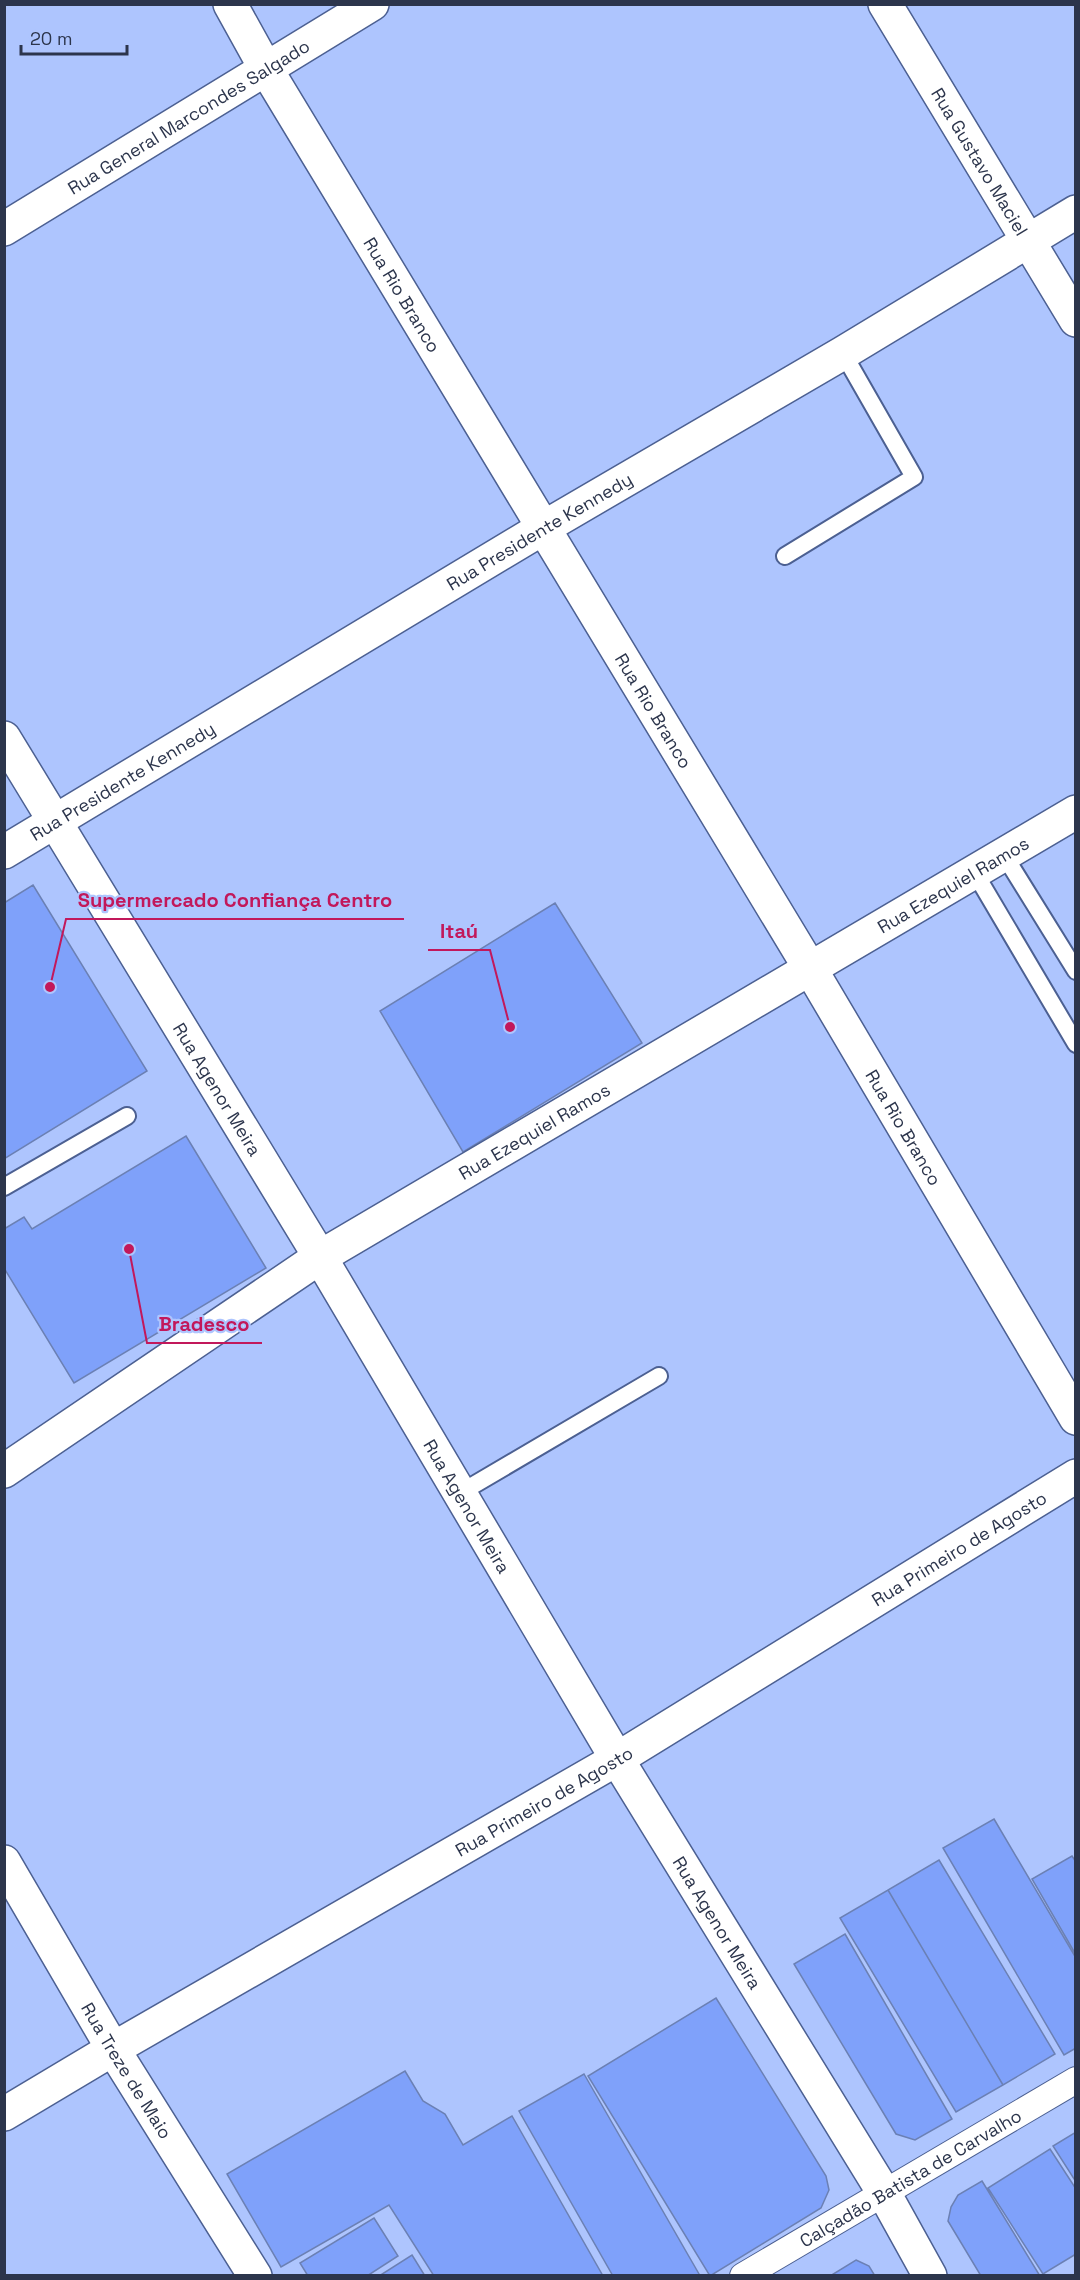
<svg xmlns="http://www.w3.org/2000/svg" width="1080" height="2280" viewBox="0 0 1080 2280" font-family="'Space Grotesk',sans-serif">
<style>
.building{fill:#7fa1fa;stroke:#6b80b4;stroke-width:1.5}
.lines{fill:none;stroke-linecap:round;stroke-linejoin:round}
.service-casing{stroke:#4c6092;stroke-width:20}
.pedestrian-casing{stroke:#4c6092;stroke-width:28}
.minor-casing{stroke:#4c6092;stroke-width:36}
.tertiary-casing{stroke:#4c6092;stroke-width:36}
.service{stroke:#fff;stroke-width:16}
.pedestrian{stroke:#fff;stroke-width:26}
.minor{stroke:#fff;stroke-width:33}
.tertiary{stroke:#fff;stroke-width:33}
.labels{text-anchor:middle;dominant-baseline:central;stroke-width:4.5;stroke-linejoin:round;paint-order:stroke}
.street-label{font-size:18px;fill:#2c354c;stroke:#aec5fe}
.leader{fill:none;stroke:#c2185b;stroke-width:2}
.callout-dot{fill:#c2185b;stroke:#aec5fe;stroke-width:2}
.callout-label{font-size:20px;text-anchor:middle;font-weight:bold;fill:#c2185b;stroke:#aec5fe;stroke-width:4.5;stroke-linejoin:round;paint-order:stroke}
</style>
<rect width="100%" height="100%" fill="#aec5fe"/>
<!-- building -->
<path class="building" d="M33,885l114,186 -143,88v-256z
M555,903l87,140 -179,109 -83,-141z
M186,1136l80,132 -192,115 -70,-115v-39l20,-12 8,12z
M994,1819l82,139v90l-12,7 -121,-207z
M1072,1856l4,6v93l-44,-76z
M939,1860l116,194 -52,31 -115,-195z
M888,1890l115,195 -47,27 -116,-194z
M845,1934l107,185 -37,21 -19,-6 -102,-170z
M716,1998l110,178 3,14 -8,18 -111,68 -122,-200z
M405,2071l18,30 22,13 18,31 49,-29 91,160h-169l-45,-71 -108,62 -54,-93z
M584,2074l115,200 -3,2h-83l-94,-165z
M1076,2132v50l-23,-36z
M1050,2149l26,40v65l-33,20 -55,-86z
M982,2181l58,95h-59l-33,-55 3,-14 7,-12z
M374,2218l24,38 -31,20h-59l-8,-13z
M412,2255l13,21h-46z
M856,2260l13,6 6,10h-45z"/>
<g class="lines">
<defs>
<path id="service" d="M785,556l129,-79 -71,-124
M1004,855l72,116
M975,873l101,171
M4,1187l123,-71
M460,1493l199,-117"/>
<g id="pedestrian">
<path id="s1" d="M743,2276l333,-196"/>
</g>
<g id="minor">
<path id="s2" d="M4,229l368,-225"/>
<path id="s3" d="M4,738l316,519 297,502 267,434 46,83"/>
<path id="s4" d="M4,852l539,-324 300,-175 233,-141"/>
<path id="s5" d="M4,1471l316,-214 756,-445"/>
<path id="s6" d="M4,2114l109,-65 504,-290 459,-283"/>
</g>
<g id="tertiary">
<path id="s7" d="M230,4l36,65 545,901 265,448"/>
<path id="s8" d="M885,4l191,316"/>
<path id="s9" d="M4,1862l109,187 142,227"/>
</g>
</defs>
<!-- service casing -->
<use href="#service" class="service-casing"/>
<!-- pedestrian casing -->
<use href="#pedestrian" class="pedestrian-casing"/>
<!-- minor casing -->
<use href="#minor" class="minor-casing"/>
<!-- tertiary casing -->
<use href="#tertiary" class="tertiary-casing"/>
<!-- service -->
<use href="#service" class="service"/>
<!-- pedestrian -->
<use href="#pedestrian" class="pedestrian"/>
<!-- minor -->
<use href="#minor" class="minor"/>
<!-- tertiary -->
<use href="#tertiary" class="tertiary"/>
</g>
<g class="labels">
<!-- street labels -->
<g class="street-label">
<text stroke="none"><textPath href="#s2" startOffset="216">Rua General Marcondes Salgado</textPath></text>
<text stroke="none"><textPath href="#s8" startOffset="184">Rua Gustavo Maciel</textPath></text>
<text stroke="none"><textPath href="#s7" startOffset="338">Rua Rio Branco</textPath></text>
<text stroke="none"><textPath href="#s4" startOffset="624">Rua Presidente Kennedy</textPath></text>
<text stroke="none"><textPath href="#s7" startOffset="824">Rua Rio Branco</textPath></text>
<text stroke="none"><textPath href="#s4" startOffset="138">Rua Presidente Kennedy</textPath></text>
<text stroke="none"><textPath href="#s5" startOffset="1116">Rua Ezequiel Ramos</textPath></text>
<text stroke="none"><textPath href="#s3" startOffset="411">Rua Agenor Meira</textPath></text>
<text stroke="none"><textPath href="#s7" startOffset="1310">Rua Rio Branco</textPath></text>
<text stroke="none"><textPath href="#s5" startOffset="630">Rua Ezequiel Ramos</textPath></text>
<text stroke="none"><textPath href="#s3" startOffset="897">Rua Agenor Meira</textPath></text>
<text stroke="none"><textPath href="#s6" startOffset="1110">Rua Primeiro de Agosto</textPath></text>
<text stroke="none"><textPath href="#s6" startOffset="624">Rua Primeiro de Agosto</textPath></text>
<text stroke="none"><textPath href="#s3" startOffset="1383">Rua Agenor Meira</textPath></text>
<text stroke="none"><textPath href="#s9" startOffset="242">Rua Treze de Maio</textPath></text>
<text stroke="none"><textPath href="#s1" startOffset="194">Calçadão Batista de Carvalho</textPath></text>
</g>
</g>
<!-- callouts -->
<path class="leader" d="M50 987L66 919H404M510 1027L490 950H428M129 1249L147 1343H262"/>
<g class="callout-dot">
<circle cx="50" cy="987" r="6"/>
<circle cx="510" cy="1027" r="6"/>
<circle cx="129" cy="1249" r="6"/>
</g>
<g class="callout-label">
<text x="235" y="907">Supermercado Confiança Centro</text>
<text x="459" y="938">Itaú</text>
<text x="204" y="1331">Bradesco</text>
</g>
<!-- border -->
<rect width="1080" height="2280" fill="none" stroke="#2c354c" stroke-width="12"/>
<!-- scale -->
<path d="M21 45v9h106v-9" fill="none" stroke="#2c354c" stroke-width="3"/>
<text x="30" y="45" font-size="18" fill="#2c354c" stroke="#aec5fe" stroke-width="4.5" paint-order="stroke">20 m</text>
</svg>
